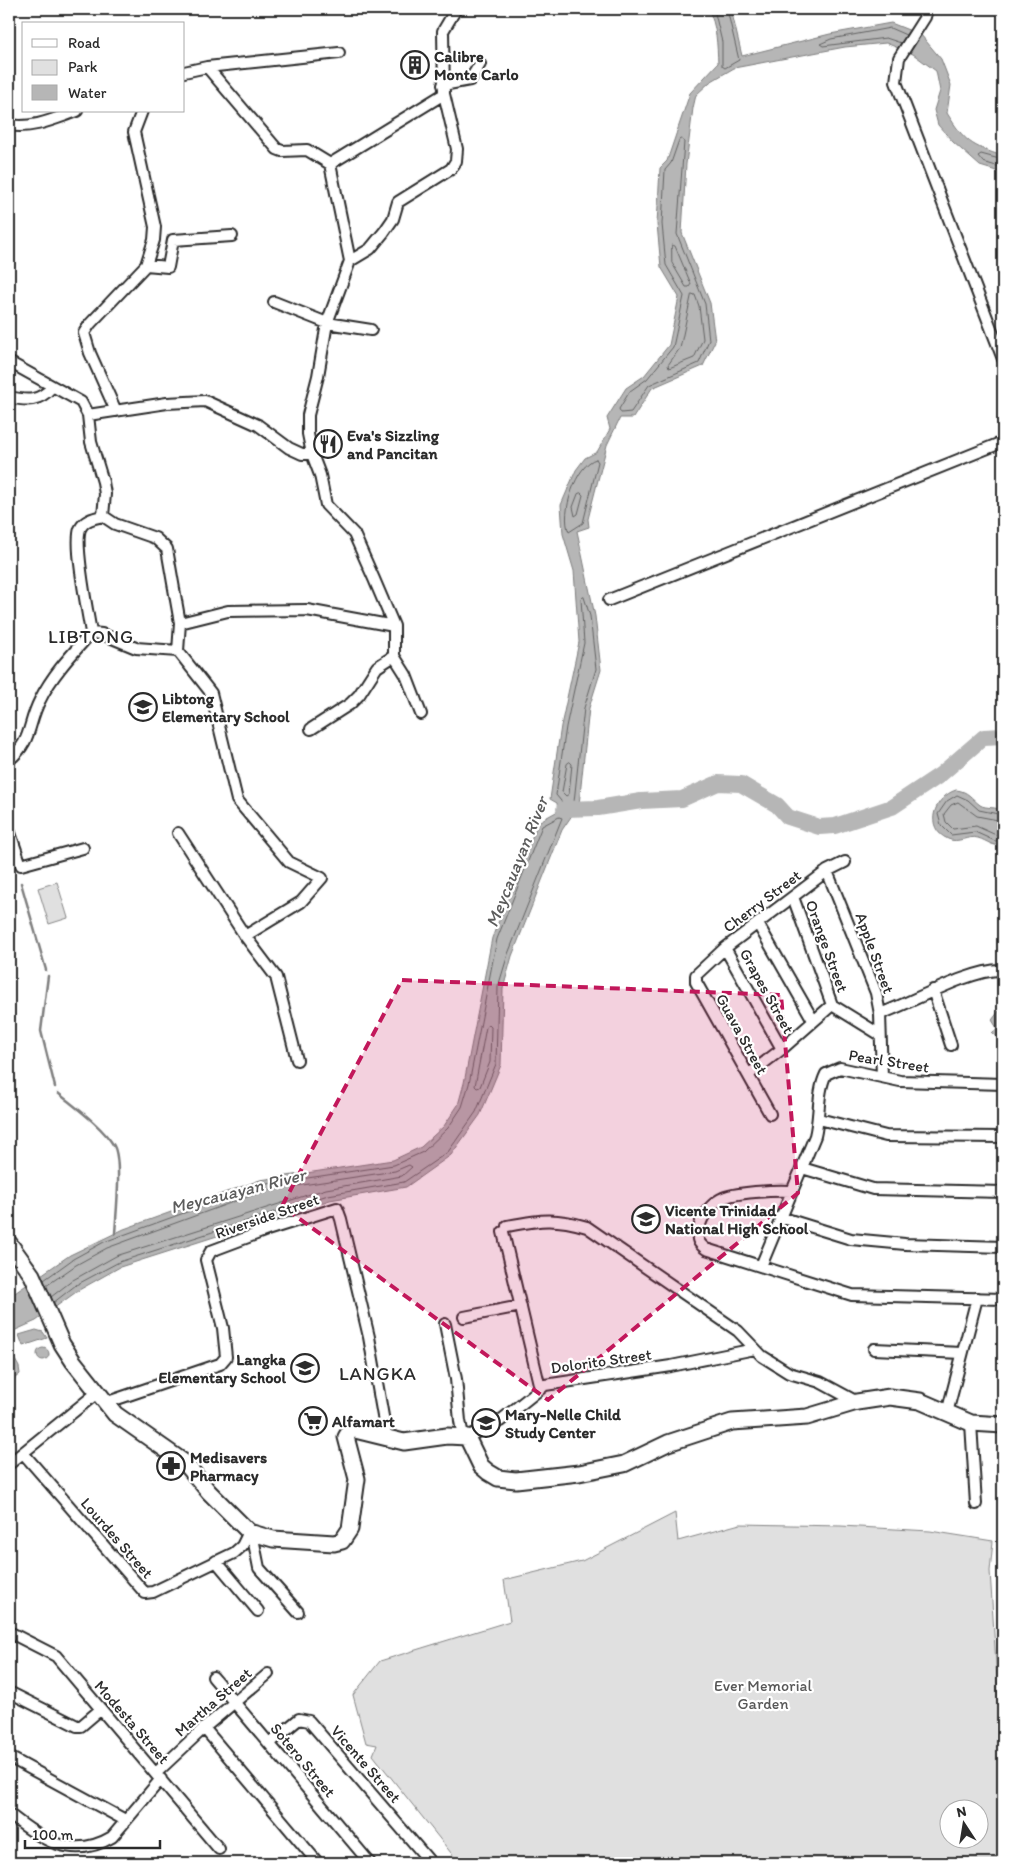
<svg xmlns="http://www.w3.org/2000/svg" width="1012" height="1872" viewBox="0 0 1012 1872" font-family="Itim,sans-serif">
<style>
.green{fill:#e0e0e0;stroke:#868686;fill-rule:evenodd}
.water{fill:#b6b6b6;stroke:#7e7e7e}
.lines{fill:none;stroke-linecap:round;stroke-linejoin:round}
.shore{stroke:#636363;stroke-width:1}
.stream{stroke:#7e7e7e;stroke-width:2.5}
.river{stroke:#b6b6b6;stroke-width:16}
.street-casing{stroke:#2b2b2b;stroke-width:14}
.secondary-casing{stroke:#2b2b2b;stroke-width:19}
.street{stroke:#fff;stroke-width:10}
.secondary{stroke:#fff;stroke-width:15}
.marked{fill:#c2185b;fill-opacity:0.2;stroke:#c2185b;stroke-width:4;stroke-dasharray:10 6;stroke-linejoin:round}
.labels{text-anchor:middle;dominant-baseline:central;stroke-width:4.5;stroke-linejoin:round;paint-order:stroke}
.poi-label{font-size:16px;font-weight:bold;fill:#2b2b2b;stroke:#fff;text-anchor:start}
.street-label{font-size:16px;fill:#2b2b2b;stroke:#fff}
.park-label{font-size:16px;fill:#585858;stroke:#fff}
.water-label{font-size:18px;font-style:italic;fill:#5c5c5c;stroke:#fff}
.quarter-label{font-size:19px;letter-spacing:1px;fill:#2b2b2b;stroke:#fff}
</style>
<rect width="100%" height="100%" fill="#fff"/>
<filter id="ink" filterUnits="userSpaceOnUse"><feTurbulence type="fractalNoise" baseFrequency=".02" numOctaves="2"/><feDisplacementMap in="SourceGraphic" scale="10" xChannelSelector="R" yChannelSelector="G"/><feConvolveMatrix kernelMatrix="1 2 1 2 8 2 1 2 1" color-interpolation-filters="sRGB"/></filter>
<g filter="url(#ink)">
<!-- green -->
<path class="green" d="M57,882l11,36 -19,6 -11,-36z
M675,1513l3,28 62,-17 101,2 89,5 63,10 -3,30 10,156 3,1v135h-544l-86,-108 4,-10 -11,-2 -13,-48 27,-34 130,-40 -6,-41 78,-19zM950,1810h30v30h-30z"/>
<!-- water -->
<path class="water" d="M708,9h23l11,47 88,-22 61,-11 30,12 20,24 10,26 -4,28c18,29 24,33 56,43v17l-23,-7 -27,-24 -15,-17 -4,-15 6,-19 -4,-20 -23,-17 -27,-11 -41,4 -111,21 -24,14 -14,13 -3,13 -7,56 -4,69 28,70 5,38 -12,25 -51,22 -19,30h-13l-13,27 -19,74 1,8 -12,4 18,85 6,54 -12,38 -10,97 -17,25 -50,126 -9,33 -2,76 -21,50 -29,40 -45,32 -76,13 -210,67 -41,23 -43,31 -27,12v-36l61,-42 54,-26 136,-49 133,-20 28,-13 23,-21 14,-21 6,-22 28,-145 46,-116 20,-11 -1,-8 -7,-4 11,-73 18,-84 -5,-71 -11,-37 -2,-29 15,-35 9,-12 12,-6 13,-23 -3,-11 19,-30 18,-12 25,-31 10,-48 -18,-30 -4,-43 3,-56 7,-7 23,-68 28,-30c-1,-18 -1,-38 -10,-54z
M956,790c12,1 15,8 24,15 6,4 16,1 23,6v34c-11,2 -15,-4 -25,-7 -10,-3 -20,6 -30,1 -25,-11 -14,-42 8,-49z
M999,1011l4,1v31l-11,-10 5,-5 -5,-8z
M36,1330l7,2 4,6 -24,8 -4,-11z
M37 1354a6 6 0 1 1 12 0a6 6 0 1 1-12 0Z
M9,1349l10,18 1,7 -11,9z"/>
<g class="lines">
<!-- shore -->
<path class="shore" d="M714,9l8,33v24l3,2 14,-8 -12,-51
M901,43l-15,-5 -63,8 -3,-2 11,-5 59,-11 16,7
M682,139l2,3 -7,92 28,70 4,36 -10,23 -50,22 -18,27 -10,1 -2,-4 11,-18 17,-12 26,-32 11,-51 -18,-31 -4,-41 3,-54 6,-7 8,-23z
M1003,160l-22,-6 -3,2 5,6 20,6
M672,245l3,1 16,38 -2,3h-3l-14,-24z
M692,294l3,1 4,11 4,33 -9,19 -25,10 -1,-3 12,-17z
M596,459l2,3 -15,61 -14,9c-9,-18 7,-68 27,-73z
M581,493l2,2 -5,19 -3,2 -2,-9 5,-13z
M584,597l6,19 6,53 -12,39 -10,94 -9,11 -4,-12 -5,-6 10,-68 18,-84 -3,-44z
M570,762l2,2 -3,30 -3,2 -4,-4 5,-28z
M1003,815l-24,-5 -11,-10 -11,-5 -10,6 -9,13 3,11 10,10 24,-3 20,9 8,-1
M1003,821l-26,-5 -19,-14 -7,3 -7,9 2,8 7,7 23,-3 20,9 7,-1
M489,1025l2,2 -1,35 -10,25 -3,1 -2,-2 11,-59z
M44,1280l29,-21 31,-17 157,-57 133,-20 29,-13 25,-24 14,-21 7,-23 28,-145 45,-113 17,-9 3,1 -54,136 -10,33 -2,77 -20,48 -28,40 -44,30 -76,13 -209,67 -43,23 -23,18
M46,1286l30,-21 31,-17 156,-57 132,-20 14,-6 3,2 -10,9 -76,13 -210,67 -43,24 -22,17"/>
<!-- stream -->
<path class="stream" d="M21,883l25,87
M48,976l-7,55 14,56
M58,1093c17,14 45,34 56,53 8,15 2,69 1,88"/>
<!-- river -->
<path class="river" d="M564,809l34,-1 43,-7 41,-2 36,-16 23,1 36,21 11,12 31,10 16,-1 57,-19 48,-32 44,-38 19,-1"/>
<defs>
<path id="street" d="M927,9l-2,8 -26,41 -3,24 107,277
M207,67l132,-14
M184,72l23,-5 70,82 5,2 25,-1 23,14
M443,85l27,-5 10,-16
M9,125c24,4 45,-6 68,-14
M350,261l20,-12 14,-17 9,-13 5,-17 53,-33 5,-8 1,-12 -13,-55 -1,-63 13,-22
M146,265l22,2 5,-27 59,-4
M274,302l53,21 44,7
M9,362l72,40 7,13 3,27 12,40 2,12 -2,22
M9,397c18,4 30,5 43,-10
M116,411l-26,-58 -6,-20 6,-9 56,-59 8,-25 1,-13 -21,-95 8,-21
M88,415l79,-12 38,-2 53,24 31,23 13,6h10l-4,-20v-19l10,-39 9,-53 23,-62 -20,-97 114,-70
M312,454l8,21 6,30 28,29 20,45 20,47v30l12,19 15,39
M609,600l394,-158
M180,623l48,-12 79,-1 87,16
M91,633c-3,-20 -17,-87 -11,-104 4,-9 14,-11 23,-13l12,8 40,14 12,11 13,74 -2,28 33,42 26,107 52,62 33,16 -21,24 -56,34
M91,633l11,1 34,14 42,3
M311,729l39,-25 9,-9 18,-28 17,-11
M9,760c24,-20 18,-35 31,-60 12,-25 32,-46 51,-67
M9,830l12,35 62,-17
M178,833l67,103 31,41 21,83
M827,871l49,122 4,21 2,63
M793,897l39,108
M758,924l55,96
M725,948l57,101
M933,990l18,55
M880,1014c31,-11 92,-46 123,-44
M748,1075l34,-26 50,-44 47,29
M770,1114l-74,-132v-7l29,-27 102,-77 18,-9
M819,1119l67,17 117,1
M802,1168l71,21 130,3
M791,1191c-14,-1 -58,1 -70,8 -11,6 -20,18 -22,30 -3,10 -1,14 7,20l146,46 151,4
M780,1217l71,22 54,5 98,3
M507,1226c33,-6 47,-9 80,1l151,104 24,25 27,17 31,9 37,20
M503,1232l37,156
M761,1266l54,-130c5,-20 2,-44 11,-62l14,-6 60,13 103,3
M464,1317l57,-11
M445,1324l11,55 4,42 3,15
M874,1349l88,4
M105,1403l115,-39 6,-7 -3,-29 -17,-68 5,-9 56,-21 70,-22 4,11 28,118 18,102
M947,1413l30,-115
M971,1423l5,81
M467,1437l33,-16 45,-36 126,-19 84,-17
M23,1453l122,140 8,-1 81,-39 8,-7 7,-14
M9,1464l89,-72
M252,1533l7,35 39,44
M216,1561l42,50
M9,1632l47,24 163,193
M213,1677l157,186
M9,1692l68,34h4l20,-17
M204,1728l114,135
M270,1743l29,-24 10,2 122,142
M9,1757l116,63
M156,1773l48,-45 64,-54
M9,1814c31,25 63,47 103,23l49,-58"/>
<path id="secondary" d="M9,1243l23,32 30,69 11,17 42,53 70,49 24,29 40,40 24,7 61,4 8,-2 8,-12 7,-50 -11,-42 5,-8 53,13 43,-6 20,1 14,29 7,6 10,6 18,2 63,-7 45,-9 44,-21 64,-21 75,-5 50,-15 33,-5 30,4 51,22 32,2"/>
</defs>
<!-- street casing -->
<use href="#street" class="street-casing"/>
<!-- secondary casing -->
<use href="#secondary" class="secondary-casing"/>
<!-- street -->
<use href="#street" class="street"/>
<!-- secondary -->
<use href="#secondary" class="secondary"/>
</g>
</g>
<!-- marked area -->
<path class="marked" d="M402,980l379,15 17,198 -250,207 -266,-194z"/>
<!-- icons -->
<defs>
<symbol id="building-ring" viewBox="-11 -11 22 22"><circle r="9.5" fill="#fff" stroke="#2b2b2b" stroke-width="1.5"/><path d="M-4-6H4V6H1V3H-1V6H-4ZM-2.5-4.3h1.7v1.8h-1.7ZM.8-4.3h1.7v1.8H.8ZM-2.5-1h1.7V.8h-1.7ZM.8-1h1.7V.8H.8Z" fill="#2b2b2b"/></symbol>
<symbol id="restaurant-ring" viewBox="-11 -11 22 22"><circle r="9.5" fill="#fff" stroke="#2b2b2b" stroke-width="1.5"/><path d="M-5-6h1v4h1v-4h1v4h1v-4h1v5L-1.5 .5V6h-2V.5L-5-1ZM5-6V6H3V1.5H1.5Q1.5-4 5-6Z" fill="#2b2b2b"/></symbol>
<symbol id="school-ring" viewBox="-11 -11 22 22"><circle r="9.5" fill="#fff" stroke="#2b2b2b" stroke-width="1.5"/><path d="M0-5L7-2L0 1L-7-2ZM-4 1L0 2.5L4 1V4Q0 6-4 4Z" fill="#2b2b2b"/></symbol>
<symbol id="supermarket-ring" viewBox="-11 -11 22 22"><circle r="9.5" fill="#fff" stroke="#2b2b2b" stroke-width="1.5"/><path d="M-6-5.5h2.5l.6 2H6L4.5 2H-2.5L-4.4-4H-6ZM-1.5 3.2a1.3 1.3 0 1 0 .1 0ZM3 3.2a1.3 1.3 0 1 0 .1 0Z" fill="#2b2b2b"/></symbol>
<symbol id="pharmacy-ring" viewBox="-11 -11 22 22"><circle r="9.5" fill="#fff" stroke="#2b2b2b" stroke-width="1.5"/><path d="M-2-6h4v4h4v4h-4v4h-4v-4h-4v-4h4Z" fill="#2b2b2b"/></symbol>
</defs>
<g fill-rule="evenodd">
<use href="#building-ring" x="399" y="49" width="32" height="32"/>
<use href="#restaurant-ring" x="312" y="428" width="32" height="32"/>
<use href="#school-ring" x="127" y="691" width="32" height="32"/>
<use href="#school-ring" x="630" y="1203" width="32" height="32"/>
<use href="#school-ring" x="289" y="1352" width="32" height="32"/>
<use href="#supermarket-ring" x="297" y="1405" width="32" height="32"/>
<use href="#school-ring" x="470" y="1407" width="32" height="32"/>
<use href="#pharmacy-ring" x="155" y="1450" width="32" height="32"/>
</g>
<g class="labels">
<!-- poi labels -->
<g class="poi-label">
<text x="434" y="56">Calibre<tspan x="434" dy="18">Monte Carlo</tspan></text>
<text x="347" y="435">Eva's Sizzling<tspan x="347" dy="18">and Pancitan</tspan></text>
<text x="162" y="698">Libtong<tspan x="162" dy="18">Elementary School</tspan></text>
<text x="665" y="1210">Vicente Trinidad<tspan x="665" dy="18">National High School</tspan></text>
<text x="286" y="1359" text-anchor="end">Langka<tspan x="286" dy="18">Elementary School</tspan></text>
<text x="505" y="1414">Mary-Nelle Child<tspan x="505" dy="18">Study Center</tspan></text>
<text x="332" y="1421">Alfamart</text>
<text x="190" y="1457">Medisavers<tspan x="190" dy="18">Pharmacy</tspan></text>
</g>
<!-- street labels -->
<g class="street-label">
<text transform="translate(762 901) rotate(-37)">Cherry Street</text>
<text transform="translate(827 946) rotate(70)">Orange Street</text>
<text transform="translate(875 953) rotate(70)">Apple Street</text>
<text transform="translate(767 991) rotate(61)">Grapes Street</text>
<text transform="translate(742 1034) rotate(61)">Guava Street</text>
<text transform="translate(889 1061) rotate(9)">Pearl Street</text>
<text transform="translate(267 1216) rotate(-19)">Riverside Street</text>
<text transform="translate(601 1361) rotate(-8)">Dolorito Street</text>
<text transform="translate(117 1538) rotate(49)">Lourdes Street</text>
<text transform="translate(213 1702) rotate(-41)">Martha Street</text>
<text transform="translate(132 1722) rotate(49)">Modesta Street</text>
<text transform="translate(303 1760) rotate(50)">Sotero Street</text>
<text transform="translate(366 1764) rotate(49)">Vicente Street</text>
</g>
<!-- park labels -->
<g class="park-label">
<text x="763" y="1685">Ever Memorial<tspan x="763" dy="18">Garden</tspan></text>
</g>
<!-- water labels -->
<g class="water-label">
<text transform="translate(517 862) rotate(-68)">Meycauayan River</text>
<text transform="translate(238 1191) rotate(-14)">Meycauayan River</text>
</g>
<!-- quarter labels -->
<g class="quarter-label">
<text x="91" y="636">LIBTONG</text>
<text x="378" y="1373">LANGKA</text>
</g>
</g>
<!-- margin -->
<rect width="1012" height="1872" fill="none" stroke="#fff" stroke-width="30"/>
<rect x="15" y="15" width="982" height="1842" fill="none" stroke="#2b2b2b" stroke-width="2" filter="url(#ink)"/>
<!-- legend -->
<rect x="22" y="22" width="162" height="90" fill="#ffffff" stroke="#aaaaaa"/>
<rect x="32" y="39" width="25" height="8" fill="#ffffff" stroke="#aaaaaa"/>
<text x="68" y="48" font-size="15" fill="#2b2b2b">Road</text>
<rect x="32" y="60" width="25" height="15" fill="#e0e0e0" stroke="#aaaaaa"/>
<text x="68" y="72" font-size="15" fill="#2b2b2b">Park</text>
<rect x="32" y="85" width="25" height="15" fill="#b6b6b6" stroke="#aaaaaa"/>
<text x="68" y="98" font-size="15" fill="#2b2b2b">Water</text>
<!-- north arrow -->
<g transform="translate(964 1824) rotate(348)"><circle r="24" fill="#ffffff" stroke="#aaaaaa"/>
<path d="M0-4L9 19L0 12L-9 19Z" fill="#2b2b2b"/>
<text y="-8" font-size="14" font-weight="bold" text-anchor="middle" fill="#2b2b2b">N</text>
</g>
<!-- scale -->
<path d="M25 1840v8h135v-8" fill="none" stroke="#2b2b2b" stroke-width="2.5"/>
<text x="32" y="1840" font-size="15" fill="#2b2b2b" stroke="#ffffff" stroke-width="4" paint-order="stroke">100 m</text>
</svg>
